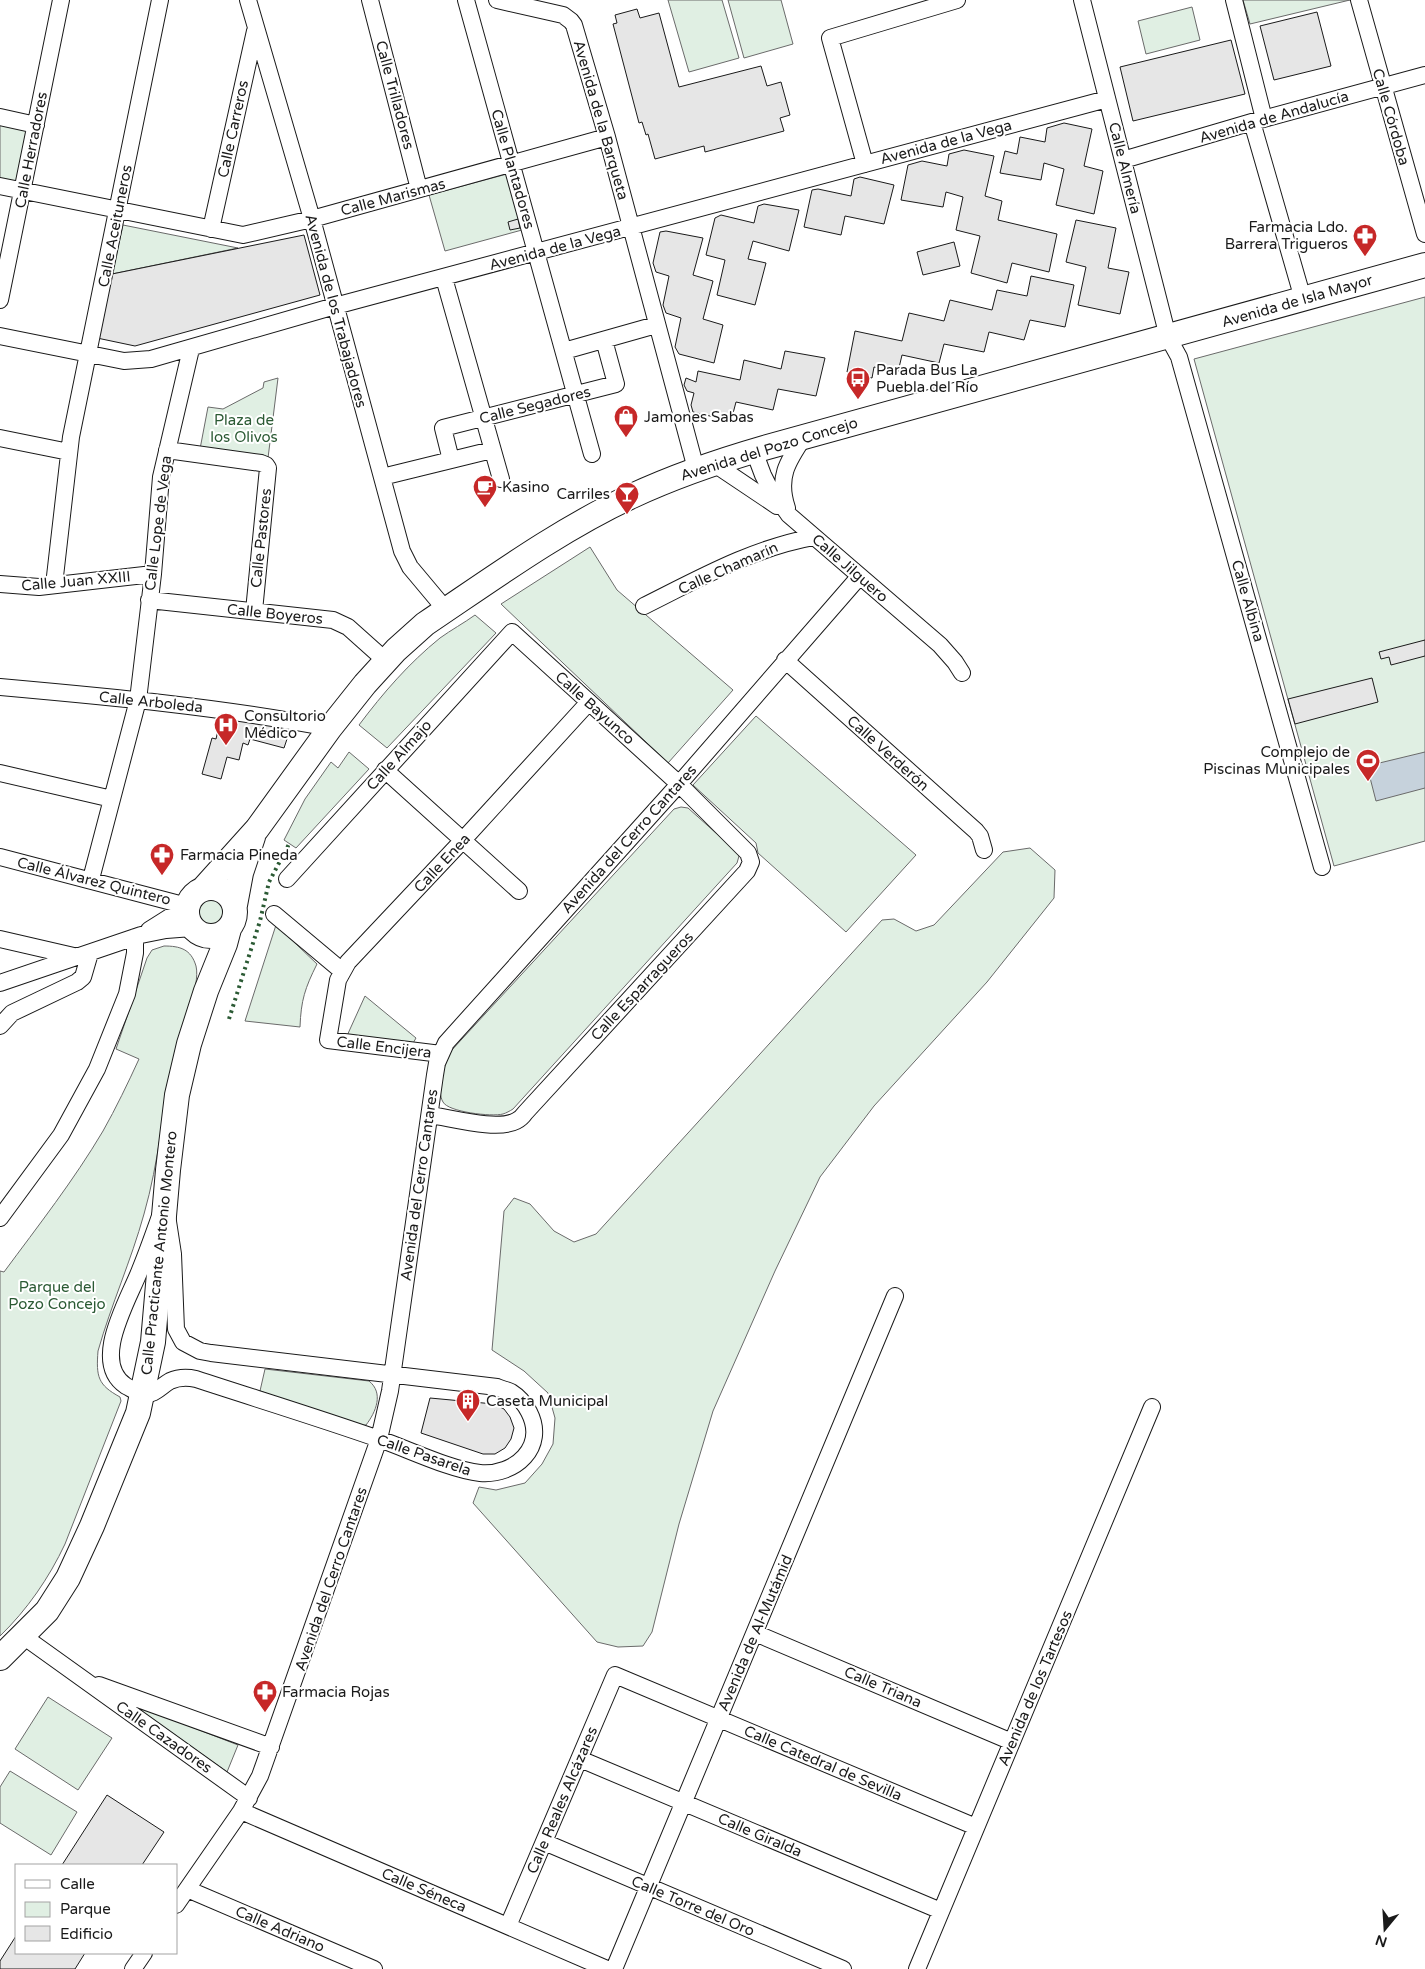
<svg xmlns="http://www.w3.org/2000/svg" width="1425" height="1969" viewBox="0 0 1425 1969" font-family="'Varela Round',sans-serif">
<style>
.green{fill:#e0efe3;stroke:#6a6a6a}
.water{fill:#c6d2dc;stroke:#6a6a6a}
.building{fill:#e6e6e6;stroke:#1a1a1a}
.lines{fill:none;stroke-linecap:round;stroke-linejoin:round}
.street-casing{stroke:#1a1a1a;stroke-width:18}
.secondary-casing{stroke:#1a1a1a;stroke-width:26}
.street{stroke:#fff;stroke-width:16}
.secondary{stroke:#fff;stroke-width:24}
.hedge{stroke:#2b5a34;stroke-width:4;stroke-dasharray:2.5 4;stroke-linecap:butt}
.labels{text-anchor:middle;dominant-baseline:central;stroke-width:4;stroke-linejoin:round;paint-order:stroke}
.street-label{font-size:15px;fill:#1a1a1a;stroke:#fff}
.poi-label{font-size:15px;fill:#1a1a1a;stroke:#fff;text-anchor:start}
.park-label{font-size:15px;fill:#2b5a34;stroke:#fff}
</style>
<rect width="100%" height="100%" fill="#fff"/>
<!-- green -->
<path class="green" d="M668,0h54l17,58 -50,14z
M728,0h53l12,44 -49,14z
M1243,0h107l-100,24z
M1192,7l8,33 -54,14 -8,-33z
M0,123l29,6 -12,55 -17,-4z
M507,174l15,56 -77,21 -16,-56z
M123,225l115,23 -126,26z
M1425,297v544l-91,25 -140,-507z
M278,378l-10,80 -68,-9 8,-42 15,2 40,-21 1,-6z
M590,547l27,43 116,100 -65,73 -167,-159z
M475,615l21,18 -109,115 -28,-23c24,-32 50,-62 81,-87 11,-8 24,-15 35,-23z
M756,716l160,139 -70,77 -88,-79 -2,-10 -63,-58z
M349,752l20,17 -73,79 -12,-8 21,-41 26,-37 7,6z
M681,807l7,1 48,43 3,5 -2,7 -224,246c-3,2 -7,4 -10,5 -11,3 -55,-2 -60,-12 -7,-11 2,-39 7,-50l224,-243z
M1030,848l25,22 -1,28 -67,84 -113,124 -54,71 -45,94 -62,140 -34,113 -27,108 -9,14 -25,1 -21,-5 -124,-139 6,-16 17,3 29,-7 17,-19 11,-20 2,-26 -7,-25 -24,-22 -32,-21 12,-139 10,-13 16,6 24,27 20,11 22,-8 286,-314 12,-1 22,12 18,-6 69,-73z
M195 911a16 16 0 1 1 32 0a16 16 0 1 1-32 0Z
M276,925l41,39c-12,24 -16,36 -17,63l-55,-6z
M164,946c16,0 27,3 32,20 5,20 -16,67 -21,88 -12,53 -16,108 -31,160 -13,47 -33,91 -46,137 -2,26 0,34 22,46l1,4 -56,143c-16,34 -38,66 -65,92v-365l4,1c34,-46 70,-92 99,-141 13,-23 25,-48 36,-72l-23,-10 31,-91 5,-8z
M365,996l51,42 -4,7 -66,-7z
M265,1369l104,12c15,12 7,31 -3,44l-8,1 -98,-35z
M48,1697l64,41 -34,52 -63,-41z
M130,1703l108,42 -11,27z
M10,1771l67,41 -26,43 -51,-32v-36z"/>
<!-- water -->
<path class="water" d="M1425,752v36l-49,13 -9,-35z"/>
<!-- building -->
<path class="building" d="M637,9l3,9 19,-5 20,74 82,-21 6,20 14,-4 9,33 -10,3 4,13 -79,21 -1,-6 -49,13 -7,-25 -2,1 -4,-13 -3,1 -26,-99 4,-1 -2,-8z
M1317,12l14,54 -57,14 -14,-54z
M1231,40l14,54 -112,27 -13,-54z
M1064,123l28,6 -8,37 19,5 -9,43 -38,-9 8,-36 -20,-6 -3,17 -41,-7 5,-22 12,3 3,-17 25,5 2,-14z
M964,150l30,6 -9,40 17,5 -4,19 59,14 -8,38 -37,-9 -5,20 -36,-10 9,-37 -24,-6 7,-33 -17,-5 -3,15 -42,-7 7,-35 14,-4 25,5 2,-12z
M860,177l34,8 -10,39 -39,-8 -4,19 -37,-8 8,-37 6,-1 33,7 3,-17z
M764,204l35,6 -10,41 -36,-10 -5,18 18,4 -11,42 -38,-10 8,-35 -19,-5 9,-37 6,-3 33,8 4,-17z
M518,219l2,9 -10,2 -2,-8z
M1076,220l40,8 -8,40 21,4 -9,42 -42,-9 8,-38 -20,-5z
M666,231l37,7 -10,37 20,6 -10,38 20,6 -9,38 -35,-9 -4,-7 6,-29 -15,-5 -3,-8 6,-29 -13,-4 -3,-9 7,-31z
M304,235l16,60 -185,51 -38,-8 15,-64z
M954,242l6,24 -37,9 -6,-23z
M1031,276l43,9 -9,42 -35,-7 -6,20 -35,-8 -5,20 -40,-8 -5,19 -37,-8 -4,17 -24,-5 -2,11 -25,-6 8,-41 47,10 7,-28 35,8 6,-21 42,10 5,-20 30,6z
M785,351l40,7 -9,38 -38,-7 -5,21 -37,-8 -5,19 -38,-9 -2,-7 3,-12 -7,-2 -3,-6 2,-7 10,4 2,-11 42,9 4,-20 37,9z
M1425,640v16l-34,9 -2,-8 -8,2 -2,-7z
M1372,678l6,24 -83,22 -7,-25z
M237,715l53,15 -6,18 -34,-9 -2,6 -5,-2 -4,17 -12,-3 -6,22 -19,-5 10,-36 4,1 5,-22 14,4z
M430,1398l64,6 10,5 6,8 4,11 -3,11 -6,9 -10,6h-12l-62,-21z
M107,1795l57,37 -22,33h-80z
M16,1936v17h69l-10,16h-75v-8z"/>
<g class="lines">
<defs>
<path id="street" d="M248,0l64,219 90,332 8,16 36,43
M370,0l49,189
M466,0l126,454
M497,0l66,15 8,6 3,4 33,112 89,332
M1082,0l86,337 11,20 143,510
M1234,0l30,119
M1359,0l66,234
M0,117l36,8
M1252,122l51,177
M1123,160l129,-38 173,-47
M865,164l-35,-126 127,-38
M0,186l243,49 69,-16 295,-82
M211,229l44,-198
M444,278l57,201
M0,300l61,-300
M0,336l124,25 27,-2 184,-53 772,-207
M564,351l92,-26
M0,438l69,14
M167,450l94,13 5,2 2,3 -14,143
M754,451l9,24 6,12 20,28 151,130 15,17 7,11
M451,460l-8,-32 173,-44 -12,-44
M713,463l64,43
M382,477l110,-27
M787,508c-10,-30 0,-46 17,-71
M0,584l39,3 114,-13
M54,585l17,-148 89,-437
M149,600l184,20 15,7 38,34
M644,606c56,-28 109,-58 170,-69
M785,660l191,171 4,5 4,14
M0,687c111,10 221,20 330,41
M385,770l134,121
M0,773l112,26
M0,857l187,49
M91,879l47,-179 15,-126 8,-97 30,-128
M287,879l225,-247 167,152 69,69 3,9 -4,9 -222,242c-2,3 -5,6 -9,8 -19,10 -64,-3 -86,-6
M274,914l68,57
M149,930l38,-24
M0,939l78,18
M0,983l141,-48 25,-5 26,-2
M0,1026l12,-13 65,-31 6,-5 7,-24
M441,1054l-113,-14 10,-60 10,-18 115,-122 126,-138
M165,1202l8,52 3,75 7,13 17,9 11,2 286,34c4,2 10,3 14,5 8,5 14,12 18,20 18,35 -14,64 -49,61 -29,-3 -72,-24 -101,-34 -60,-21 -122,-40 -183,-60 -9,-2 -17,-2 -26,2 -9,5 -16,15 -27,13 -6,-1 -11,-5 -17,-8 -36,-24 2,-85 14,-116 9,-22 17,-45 25,-68z
M0,1218l61,-83 36,-66 30,-75 8,-41v-16
M755,1633l257,109
M23,1636l226,162
M99,1685l172,62
M580,1759l361,152
M241,1811l366,158
M544,1842l299,127
M187,1889l187,80
M176,1905l65,-94 19,-35 119,-337 11,-48 45,-316 2,-12 9,-20 233,-259 180,-207
M508,1926l107,-251 361,152
M133,1969l11,-16
M614,1969l281,-673
M917,1969l235,-562"/>
<path id="secondary" d="M187 912a24 24 0 1 1 48 0a24 24 0 1 1-48 0Z
M203,889l54,-60 73,-101 35,-44 31,-34 29,-26c67,-45 134,-94 207,-128 43,-20 87,-35 132,-48l661,-183
M235,905l6,-32 12,-36
M0,1658l47,-47 21,-33 24,-52 46,-113 15,-71 15,-172 9,-75 12,-51 17,-53 19,-47 4,-15"/>
</defs>
<!-- street casing -->
<use href="#street" class="street-casing"/>
<!-- secondary casing -->
<use href="#secondary" class="secondary-casing"/>
<!-- street -->
<use href="#street" class="street"/>
<!-- secondary -->
<use href="#secondary" class="secondary"/>
<!-- hedge -->
<path class="hedge" d="M229,1019l31,-98 9,-39 20,-38"/>
</g>
<!-- icons -->
<defs>
<symbol id="pharmacy-pin" viewBox="-11 -11 22 30"><path d="M0 17L-7.5 6A9.5 9.5 0 1 1 7.5 6Z" fill="#c62828" stroke="#fff"/><path d="M-2-6h4v4h4v4h-4v4h-4v-4h-4v-4h4Z" fill="#fff"/></symbol>
<symbol id="bus-pin" viewBox="-11 -11 22 30"><path d="M0 17L-7.5 6A9.5 9.5 0 1 1 7.5 6Z" fill="#c62828" stroke="#fff"/><path d="M-5-6H5V4H4V6H2V4H-2V6H-4V4H-5ZM-3.5-4V0h7V-4ZM-3.5 1.2v1.5H-2V1.2ZM2 1.2v1.5H3.5V1.2Z" fill="#fff"/></symbol>
<symbol id="shop-pin" viewBox="-11 -11 22 30"><path d="M0 17L-7.5 6A9.5 9.5 0 1 1 7.5 6Z" fill="#c62828" stroke="#fff"/><path d="M-5-2.5h2.3a2.7 3.5 0 0 1 5.4 0H5L5.5 6h-11ZM-1.5-2.5h3a1.5 2.3 0 0 0-3 0Z" fill="#fff"/></symbol>
<symbol id="cafe-pin" viewBox="-11 -11 22 30"><path d="M0 17L-7.5 6A9.5 9.5 0 1 1 7.5 6Z" fill="#c62828" stroke="#fff"/><path d="M-5.5-4.5H6V0H3Q3 3.5 0 3.5H-2.5Q-5.5 3.5-5.5 0ZM3-3.2v2h1.7v-2ZM-6 4.5H4V6H-6Z" fill="#fff"/></symbol>
<symbol id="bar-pin" viewBox="-11 -11 22 30"><path d="M0 17L-7.5 6A9.5 9.5 0 1 1 7.5 6Z" fill="#c62828" stroke="#fff"/><path d="M-6-5H6L.8 .8V4.5H3.5V6h-7V4.5H-.8V.8Z" fill="#fff"/></symbol>
<symbol id="hospital-pin" viewBox="-11 -11 22 30"><path d="M0 17L-7.5 6A9.5 9.5 0 1 1 7.5 6Z" fill="#c62828" stroke="#fff"/><path d="M-5-5h3v3.5h4V-5h3V5h-3V1.5h-4V5h-3Z" fill="#fff"/></symbol>
<symbol id="stadium-pin" viewBox="-11 -11 22 30"><path d="M0 17L-7.5 6A9.5 9.5 0 1 1 7.5 6Z" fill="#c62828" stroke="#fff"/><path d="M0-5a6.5 5 0 1 0 0 10a6.5 5 0 1 0 0-10ZM-3.5-1.8h7v3.6h-7Z" fill="#fff"/></symbol>
<symbol id="building-pin" viewBox="-11 -11 22 30"><path d="M0 17L-7.5 6A9.5 9.5 0 1 1 7.5 6Z" fill="#c62828" stroke="#fff"/><path d="M-4-6H4V6H1V3H-1V6H-4ZM-2.5-4.3h1.7v1.8h-1.7ZM.8-4.3h1.7v1.8H.8ZM-2.5-1h1.7V.8h-1.7ZM.8-1h1.7V.8H.8Z" fill="#fff"/></symbol>
</defs>
<g fill-rule="evenodd">
<use href="#pharmacy-pin" x="1351" y="222" width="28" height="38"/>
<use href="#bus-pin" x="844" y="365" width="28" height="38"/>
<use href="#shop-pin" x="612" y="403" width="28" height="38"/>
<use href="#cafe-pin" x="471" y="473" width="28" height="38"/>
<use href="#bar-pin" x="613" y="480" width="28" height="38"/>
<use href="#hospital-pin" x="212" y="711" width="28" height="38"/>
<use href="#stadium-pin" x="1354" y="747" width="28" height="38"/>
<use href="#pharmacy-pin" x="148" y="841" width="28" height="38"/>
<use href="#building-pin" x="454" y="1387" width="28" height="38"/>
<use href="#pharmacy-pin" x="251" y="1678" width="28" height="38"/>
</g>
<g class="labels">
<!-- street labels -->
<g class="street-label">
<text transform="translate(395 95) rotate(75)">Calle Trilladores</text>
<text transform="translate(1274 117) rotate(-16)">Avenida de Andalucía</text>
<text transform="translate(1391 117) rotate(74)">Calle Córdoba</text>
<text transform="translate(601 120) rotate(74)">Avenida de la Barqueta</text>
<text transform="translate(233 129) rotate(-78)">Calle Carreros</text>
<text transform="translate(946 142) rotate(-15)">Avenida de la Vega</text>
<text transform="translate(31 150) rotate(-79)">Calle Herradores</text>
<text transform="translate(1125 168) rotate(76)">Calle Almería</text>
<text transform="translate(513 169) rotate(74)">Calle Plantadores</text>
<text transform="translate(393 197) rotate(-15)">Calle Marismas</text>
<text transform="translate(115 226) rotate(-79)">Calle Aceituneros</text>
<text transform="translate(555 248) rotate(-15)">Avenida de la Vega</text>
<text transform="translate(1297 301) rotate(-16)">Avenida de Isla Mayor</text>
<text transform="translate(336 311) rotate(75)">Avenida de los Trabajadores</text>
<text transform="translate(535 405) rotate(-14)">Calle Segadores</text>
<text transform="translate(769 449) rotate(-17)">Avenida del Pozo Concejo</text>
<text transform="translate(158 523) rotate(-83)">Calle Lope de Vega</text>
<text transform="translate(261 538) rotate(-84)">Calle Pastores</text>
<text transform="translate(728 568) rotate(-24)">Calle Chamarín</text>
<text transform="translate(850 568) rotate(41)">Calle Jilguero</text>
<text transform="translate(76 581) rotate(-5)">Calle Juan XXIII</text>
<text transform="translate(1248 601) rotate(74)">Calle Albina</text>
<text transform="translate(275 614) rotate(6)">Calle Boyeros</text>
<text transform="translate(151 702) rotate(6)">Calle Arboleda</text>
<text transform="translate(595 708) rotate(42)">Calle Bayunco</text>
<text transform="translate(888 753) rotate(42)">Calle Verderón</text>
<text transform="translate(399 755) rotate(-48)">Calle Almajo</text>
<text transform="translate(629 839) rotate(-48)">Avenida del Cerro Cantares</text>
<text transform="translate(442 863) rotate(-47)">Calle Enea</text>
<text transform="translate(94 881) rotate(14)">Calle Álvarez Quintero</text>
<text transform="translate(642 986) rotate(-47)">Calle Esparragueros</text>
<text transform="translate(384 1047) rotate(7)">Calle Encijera</text>
<text transform="translate(419 1185) rotate(-82)">Avenida del Cerro Cantares</text>
<text transform="translate(159 1253) rotate(-84)">Calle Practicante Antonio Montero</text>
<text transform="translate(424 1455) rotate(19)">Calle Pasarela</text>
<text transform="translate(331 1579) rotate(-71)">Avenida del Cerro Cantares</text>
<text transform="translate(755 1633) rotate(-67)">Avenida de Al-Mutámid</text>
<text transform="translate(883 1687) rotate(23)">Calle Triana</text>
<text transform="translate(1035 1688) rotate(-67)">Avenida de los Tartesos</text>
<text transform="translate(164 1737) rotate(35)">Calle Cazadores</text>
<text transform="translate(823 1763) rotate(23)">Calle Catedral de Sevilla</text>
<text transform="translate(562 1800) rotate(-67)">Calle Reales Alcázares</text>
<text transform="translate(760 1835) rotate(23)">Calle Giralda</text>
<text transform="translate(424 1890) rotate(23)">Calle Séneca</text>
<text transform="translate(693 1906) rotate(23)">Calle Torre del Oro</text>
<text transform="translate(280 1929) rotate(23)">Calle Adriano</text>
</g>
<!-- poi labels -->
<g class="poi-label">
<text x="1348" y="227" text-anchor="end">Farmacia Ldo.<tspan x="1348" dy="17">Barrera Trigueros</tspan></text>
<text x="876" y="370">Parada Bus La<tspan x="876" dy="17">Puebla del Río</tspan></text>
<text x="644" y="417">Jamones Sabas</text>
<text x="502" y="487">Kasino</text>
<text x="610" y="494" text-anchor="end">Carriles</text>
<text x="244" y="716">Consultorio<tspan x="244" dy="17">Médico</tspan></text>
<text x="1350" y="752" text-anchor="end">Complejo de<tspan x="1350" dy="17">Piscinas Municipales</tspan></text>
<text x="180" y="855">Farmacia Pineda</text>
<text x="486" y="1401">Caseta Municipal</text>
<text x="282" y="1692">Farmacia Rojas</text>
</g>
<!-- park labels -->
<g class="park-label">
<text x="244" y="420">Plaza de<tspan x="244" dy="17">los Olivos</tspan></text>
<text x="57" y="1287">Parque del<tspan x="57" dy="17">Pozo Concejo</tspan></text>
</g>
</g>
<!-- legend -->
<rect x="15" y="1864" width="162" height="90" fill="#ffffff" stroke="#a3a3a3"/>
<rect x="25" y="1880" width="25" height="8" fill="#ffffff" stroke="#a3a3a3"/>
<text x="60" y="1889" font-size="15" fill="#1a1a1a">Calle</text>
<rect x="25" y="1902" width="25" height="15" fill="#e0efe3" stroke="#a3a3a3"/>
<text x="60" y="1914" font-size="15" fill="#1a1a1a">Parque</text>
<rect x="25" y="1926" width="25" height="15" fill="#e6e6e6" stroke="#a3a3a3"/>
<text x="60" y="1939" font-size="15" fill="#1a1a1a">Edificio</text>
<!-- north arrow -->
<g transform="translate(1385 1929) rotate(198)" stroke="#ffffff" stroke-width="4" paint-order="stroke">
<path d="M0-4L9 19L0 12L-9 19Z" fill="#1a1a1a"/>
<text y="-8" font-size="14" font-weight="bold" text-anchor="middle" fill="#1a1a1a">N</text>
</g>
</svg>
